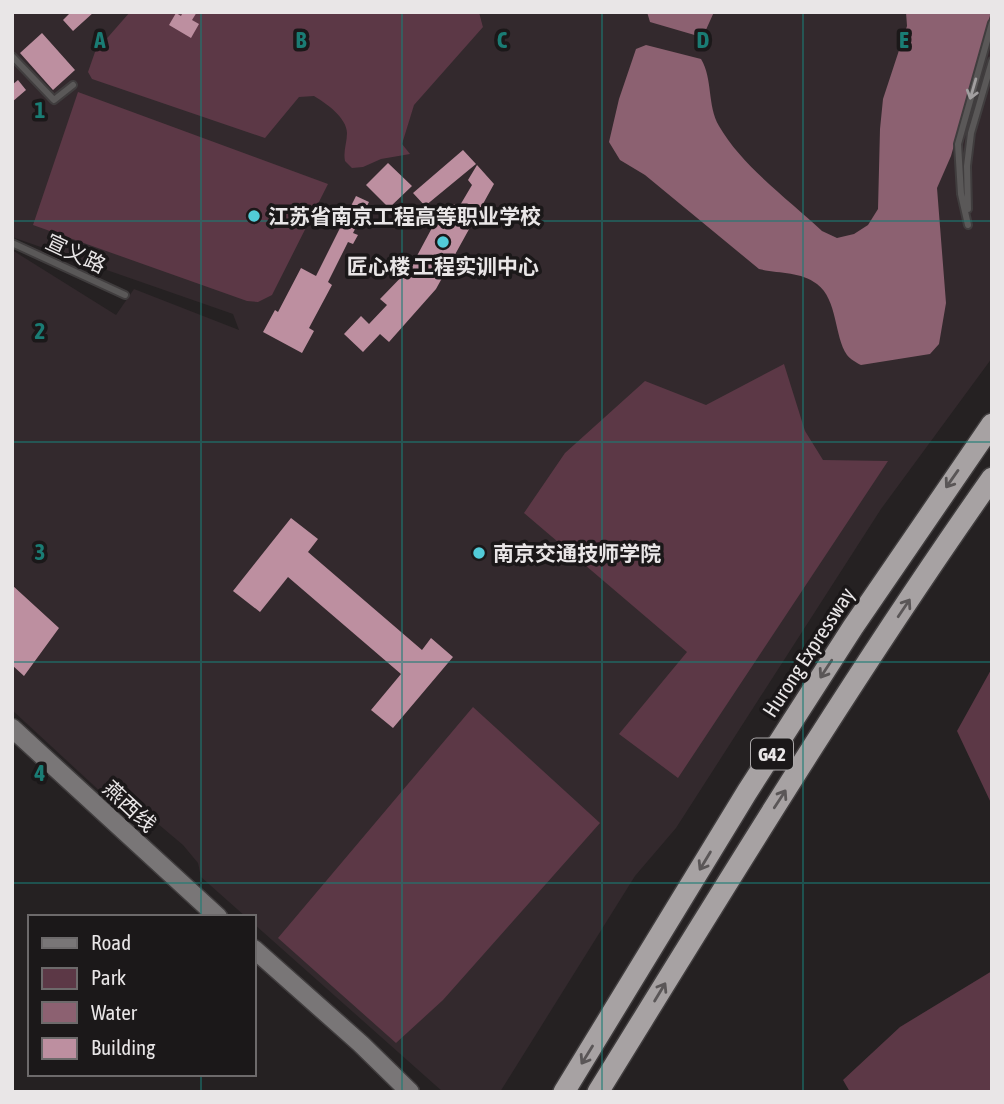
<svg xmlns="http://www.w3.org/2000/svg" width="1004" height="1104" viewBox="0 0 1004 1104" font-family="'Asap Condensed','Noto Sans SC',sans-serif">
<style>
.built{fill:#33292d}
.green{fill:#5c3846}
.water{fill:#8c6171}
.building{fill:#bd8fa0}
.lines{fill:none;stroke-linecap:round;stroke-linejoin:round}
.lane-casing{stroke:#403d3e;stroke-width:10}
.secondary-casing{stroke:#403d3e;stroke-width:21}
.highway-casing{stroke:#403d3e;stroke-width:24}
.lane{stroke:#5a5858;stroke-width:6}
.secondary{stroke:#797677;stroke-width:18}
.highway{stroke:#a7a2a3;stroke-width:21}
.oneway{stroke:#a29fa0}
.oneway2{stroke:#5a5657}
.grid{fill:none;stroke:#1a7c74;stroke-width:2;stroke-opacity:0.55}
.poi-dot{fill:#52cbd8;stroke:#1b1819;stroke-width:2.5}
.labels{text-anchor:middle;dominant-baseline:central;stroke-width:7;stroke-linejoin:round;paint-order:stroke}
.shield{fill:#1b1819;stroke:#aba8a9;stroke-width:2}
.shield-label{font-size:19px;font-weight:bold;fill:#e9e6e7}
.poi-label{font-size:21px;font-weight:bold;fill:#e9e6e7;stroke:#1b1819;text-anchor:start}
.street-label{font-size:21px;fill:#e9e6e7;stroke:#1b1819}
.grid-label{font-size:23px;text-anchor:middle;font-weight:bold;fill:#1a7c74;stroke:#1b1819;stroke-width:7;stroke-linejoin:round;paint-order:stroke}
</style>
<rect width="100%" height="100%" fill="#252122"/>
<!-- built -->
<path class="built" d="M12,12h304l167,15 -4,-15h513v346l-111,151 -205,319 -41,48 -135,216h-57l-189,-168v-7h-8l-45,-40 -3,-14 -15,-18 -32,-27 -34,-11 -105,-97v-460l104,65 18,-26 105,41 -6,-16 -221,-77z"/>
<!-- green -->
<path class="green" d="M130,12h349l4,15 -69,78 -12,39 8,10 -29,5 -18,8 -11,1 -7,-7c-2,-10 2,-18 2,-28 0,-15 -21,-30 -33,-37l-15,1 -34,41 -173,-59 -4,-7 7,-20z
M78,92l250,92 -56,111 -14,7 -11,-1 -214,-76z
M784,364l21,67 18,29 65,1 -210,317 -59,-44 68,-82 -163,-139 41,-60 80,-72 61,24z
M992,668v137l-35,-74z
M473,707l127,116 -157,177 -47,43 -118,-105z
M992,971v121h-142l-7,-12 57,-53z"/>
<!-- water -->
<path class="water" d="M647,12h67l-9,20 -7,4 -48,-14z
M906,12h85l-40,144 -14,32 9,115 -7,41 -9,10 -69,11c-4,-2 -11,-6 -14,-10 -13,-19 -9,-55 -30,-71 -17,-13 -38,-10 -58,-15l-114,-94 -25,-15 -11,-18 10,-43 17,-50 10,-4 55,14c12,20 6,46 18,67 23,40 69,73 103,105l15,7 17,-4 14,-9 10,-16 2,-80 3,-30 24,-73z"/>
<!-- building -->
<path class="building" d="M71,12h23l-21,19 -10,-11z
M183,12h14l-5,8 7,4 -8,14 -22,-13 7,-12 5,3z
M42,33l33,37 -22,20 -33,-37z
M18,80l8,10 -14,12v-17z
M463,150l13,14 -51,42 -12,-13z
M388,163l24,23 -23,22 -23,-23z
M477,165l17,19 -58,105 -47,53 -9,-8 -17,18 -19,-18 17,-18 8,8 18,-19 -7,-6 31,-32 29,-54 7,3 7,-12 5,3 13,-22 -4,-5z
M356,196l13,6 -16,31 5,2 -5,9 -5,-2 -20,40 4,3 -23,43 5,3 -12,22 -39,-21 12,-22 3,2 23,-44 15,8z
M291,518l27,21 -10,13 114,98 9,-12 22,19 -60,71 -22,-18 30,-36 -113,-97 -28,35 -27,-21z
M12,585l47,43 -35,48 -12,-11z"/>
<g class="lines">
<defs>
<path id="lane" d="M12,56l42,44 19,-15
M968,209l-1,-43 4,-33 21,-72
M968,225l-7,-31 -3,-50 34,-121
M12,243l113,52"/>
<path id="secondary" d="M12,728l206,189
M254,949l107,95 49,48"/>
<path id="highway" d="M564,1092l183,-300 106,-165 139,-203
M598,1092c128,-207 254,-415 394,-614"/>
</defs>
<!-- lane casing -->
<use href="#lane" class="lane-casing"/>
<!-- secondary casing -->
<use href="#secondary" class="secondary-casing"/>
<!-- highway casing -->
<use href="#highway" class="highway-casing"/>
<!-- lane -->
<use href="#lane" class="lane"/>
<!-- secondary -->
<use href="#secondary" class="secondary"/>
<!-- highway -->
<use href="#highway" class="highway"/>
</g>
<!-- one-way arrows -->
<defs><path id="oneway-shaft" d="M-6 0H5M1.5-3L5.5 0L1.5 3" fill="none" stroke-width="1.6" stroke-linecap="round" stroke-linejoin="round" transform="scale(1.75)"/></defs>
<use class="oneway" href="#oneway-shaft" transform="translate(973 89) rotate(106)"/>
<g class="oneway2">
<use href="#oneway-shaft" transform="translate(952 479) rotate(125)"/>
<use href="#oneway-shaft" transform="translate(904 608) rotate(-56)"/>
<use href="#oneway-shaft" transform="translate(826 669) rotate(123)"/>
<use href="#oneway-shaft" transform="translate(780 799) rotate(-57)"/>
<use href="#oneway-shaft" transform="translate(705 861) rotate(121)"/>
<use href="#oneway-shaft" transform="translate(660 992) rotate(-59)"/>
<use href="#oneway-shaft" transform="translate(587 1055) rotate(122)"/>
</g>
<!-- grid -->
<path class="grid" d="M201,12v905M402,12v1080M602,12v1080M803,12v1080M12,221h980M12,442h980M12,662h980M12,883h980M201,1074v18"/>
<!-- markers -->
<g class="poi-dot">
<circle cx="254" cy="216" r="7"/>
<circle cx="443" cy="242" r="7"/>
<circle cx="479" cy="553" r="7"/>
</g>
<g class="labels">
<!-- shield labels -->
<rect class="shield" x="751" y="738.5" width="42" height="31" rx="5"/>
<g class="shield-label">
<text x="772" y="754">G42</text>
</g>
<!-- poi labels -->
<g class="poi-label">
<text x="268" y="216">江苏省南京工程高等职业学校</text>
<text x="443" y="266" text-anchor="middle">匠心楼 工程实训中心</text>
<text x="493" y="553">南京交通技师学院</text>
</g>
<!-- street labels -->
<g class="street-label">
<text transform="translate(76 253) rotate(25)">宣义路</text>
<text transform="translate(808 652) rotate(-57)">Hurong Expressway</text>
<text transform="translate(130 806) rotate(43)">燕西线</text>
</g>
</g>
<g class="grid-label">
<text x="100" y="48">A</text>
<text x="301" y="48">B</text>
<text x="502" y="48">C</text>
<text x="703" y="48">D</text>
<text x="904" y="48">E</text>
<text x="40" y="118">1</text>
<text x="40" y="339">2</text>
<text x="40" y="560">3</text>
<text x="40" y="781">4</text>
</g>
<!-- border -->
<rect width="1004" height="1104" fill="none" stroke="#e9e6e7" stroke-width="28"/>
<!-- legend -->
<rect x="28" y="915" width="228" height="161" fill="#1b1819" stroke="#6d6a6b" stroke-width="2"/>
<rect x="42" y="938" width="35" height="10" fill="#797677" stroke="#6d6a6b" stroke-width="2"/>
<text x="91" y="950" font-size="21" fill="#e9e6e7">Road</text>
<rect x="42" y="968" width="35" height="21" fill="#5c3846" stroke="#6d6a6b" stroke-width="2"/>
<text x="91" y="985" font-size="21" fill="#e9e6e7">Park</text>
<rect x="42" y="1002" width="35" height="21" fill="#8c6171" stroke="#6d6a6b" stroke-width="2"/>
<text x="91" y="1020" font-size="21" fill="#e9e6e7">Water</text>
<rect x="42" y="1038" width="35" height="21" fill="#bd8fa0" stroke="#6d6a6b" stroke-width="2"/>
<text x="91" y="1055" font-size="21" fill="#e9e6e7">Building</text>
</svg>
